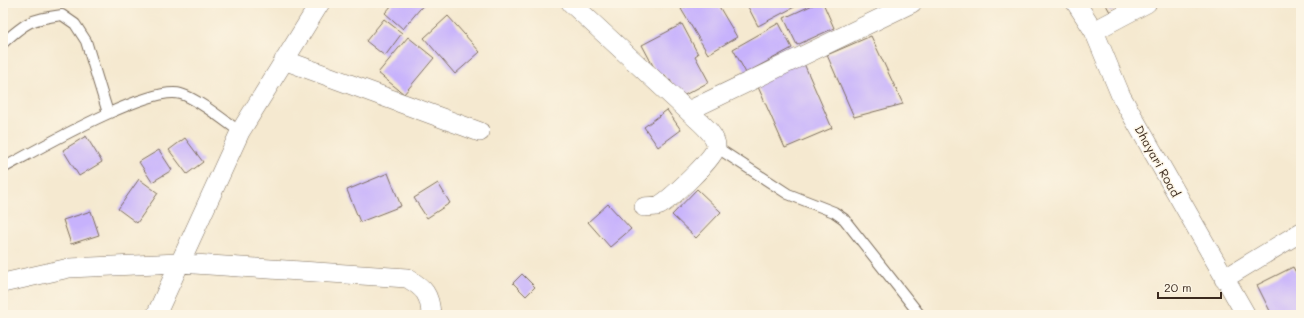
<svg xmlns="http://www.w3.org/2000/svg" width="1304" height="318" viewBox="0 0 1304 318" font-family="Mali,sans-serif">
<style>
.building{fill:#c7b2fc}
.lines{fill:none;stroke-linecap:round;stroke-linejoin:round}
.lane-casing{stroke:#7c6d5c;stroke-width:12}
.street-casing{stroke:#7c6d5c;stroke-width:20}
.lane{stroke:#fff;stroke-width:10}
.street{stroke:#fff;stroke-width:19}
.labels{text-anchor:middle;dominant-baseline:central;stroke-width:3;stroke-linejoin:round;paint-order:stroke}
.street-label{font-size:12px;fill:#3b2a1e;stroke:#fcf5e5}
</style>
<rect width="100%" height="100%" fill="#fcf5e5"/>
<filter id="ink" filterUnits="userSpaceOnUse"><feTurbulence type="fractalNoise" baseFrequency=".025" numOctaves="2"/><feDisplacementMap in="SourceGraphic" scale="8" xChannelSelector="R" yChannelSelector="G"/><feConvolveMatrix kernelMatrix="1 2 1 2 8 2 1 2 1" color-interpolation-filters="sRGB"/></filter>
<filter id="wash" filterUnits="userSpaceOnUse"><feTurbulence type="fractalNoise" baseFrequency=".012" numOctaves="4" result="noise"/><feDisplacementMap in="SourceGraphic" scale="16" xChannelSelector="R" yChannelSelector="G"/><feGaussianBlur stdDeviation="0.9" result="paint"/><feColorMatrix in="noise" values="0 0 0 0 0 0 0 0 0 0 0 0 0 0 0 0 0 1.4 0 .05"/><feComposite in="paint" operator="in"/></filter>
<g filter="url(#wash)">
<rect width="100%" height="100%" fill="#f5e9d0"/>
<g id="blocks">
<!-- building -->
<path class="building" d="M394,3h31l-22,26 -18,-16z
M692,3h25l20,34 -29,17 -27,-45z
M746,3h56l-44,23z
M817,3h6l11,25 -37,17 -13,-27z
M1105,3h22l-17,9z
M448,16l32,36 -25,22 -31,-36z
M384,19l18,14 -17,23 -19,-15z
M779,23l13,25 -46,25 -13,-24z
M682,24l16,30 -3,2 14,26 -28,15 -11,-17 -2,1 -4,-7 -5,3 -17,-32z
M871,36l32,68 -49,13 -27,-62z
M408,37l26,21 -30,36 -26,-21z
M802,59l30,69 -47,20 -30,-68z
M667,110l14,20 -23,17 -14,-20z
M86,136l16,26 -23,14 -16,-26z
M185,138l18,24 -16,12 -18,-24z
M159,150l13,20 -20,12 -13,-20z
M388,173l13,33 -41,16 -13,-32z
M139,179l19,14 -21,30 -19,-14z
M438,183l12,20 -23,15 -13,-20z
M697,189l24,23 -25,26 -24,-23z
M608,204l23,25 -21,18 -22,-25z
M91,211l8,24 -28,9 -8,-24z
M1293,267l8,15v26l-15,7h-14l-15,-30z
M522,274l13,13 -9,9 -13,-13z"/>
</g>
</g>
<g filter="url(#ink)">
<use href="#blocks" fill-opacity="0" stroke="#7c6d5c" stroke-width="1"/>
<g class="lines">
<defs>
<path id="lane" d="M3,43c23,-21 28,-24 59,-28l13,9 11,17 22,72
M716,147l72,47 46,18 10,7 76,96
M3,168c32,-17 147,-84 178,-74 17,5 44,27 59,38"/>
<path id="street" d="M571,3l117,108 224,-108
M1076,3l18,28 27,65 125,219
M1094,31l53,-28
M284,60l196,72
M644,207c5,-1 12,0 16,-2 10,-6 55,-47 56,-58 1,-13 -19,-27 -28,-36
M1224,279l77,-47
M3,283l66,-15 110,-5 228,15c17,10 23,16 24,37
M156,315l84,-183 80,-129"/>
</defs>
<!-- lane casing -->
<use href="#lane" class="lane-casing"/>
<!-- street casing -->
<use href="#street" class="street-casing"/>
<!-- lane -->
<use href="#lane" class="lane"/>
<!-- street -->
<use href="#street" class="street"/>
</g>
</g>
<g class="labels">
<!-- street labels -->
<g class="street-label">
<text transform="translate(1158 161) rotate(61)">Dhayari Road</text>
</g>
</g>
<!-- margin -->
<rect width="1304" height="318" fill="none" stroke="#fcf5e5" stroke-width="16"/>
<!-- scale -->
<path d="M1158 292v6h63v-6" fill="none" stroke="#3b2a1e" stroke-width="2"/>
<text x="1164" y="292" font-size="12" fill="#3b2a1e" stroke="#fcf5e5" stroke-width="3" paint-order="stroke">20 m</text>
</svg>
